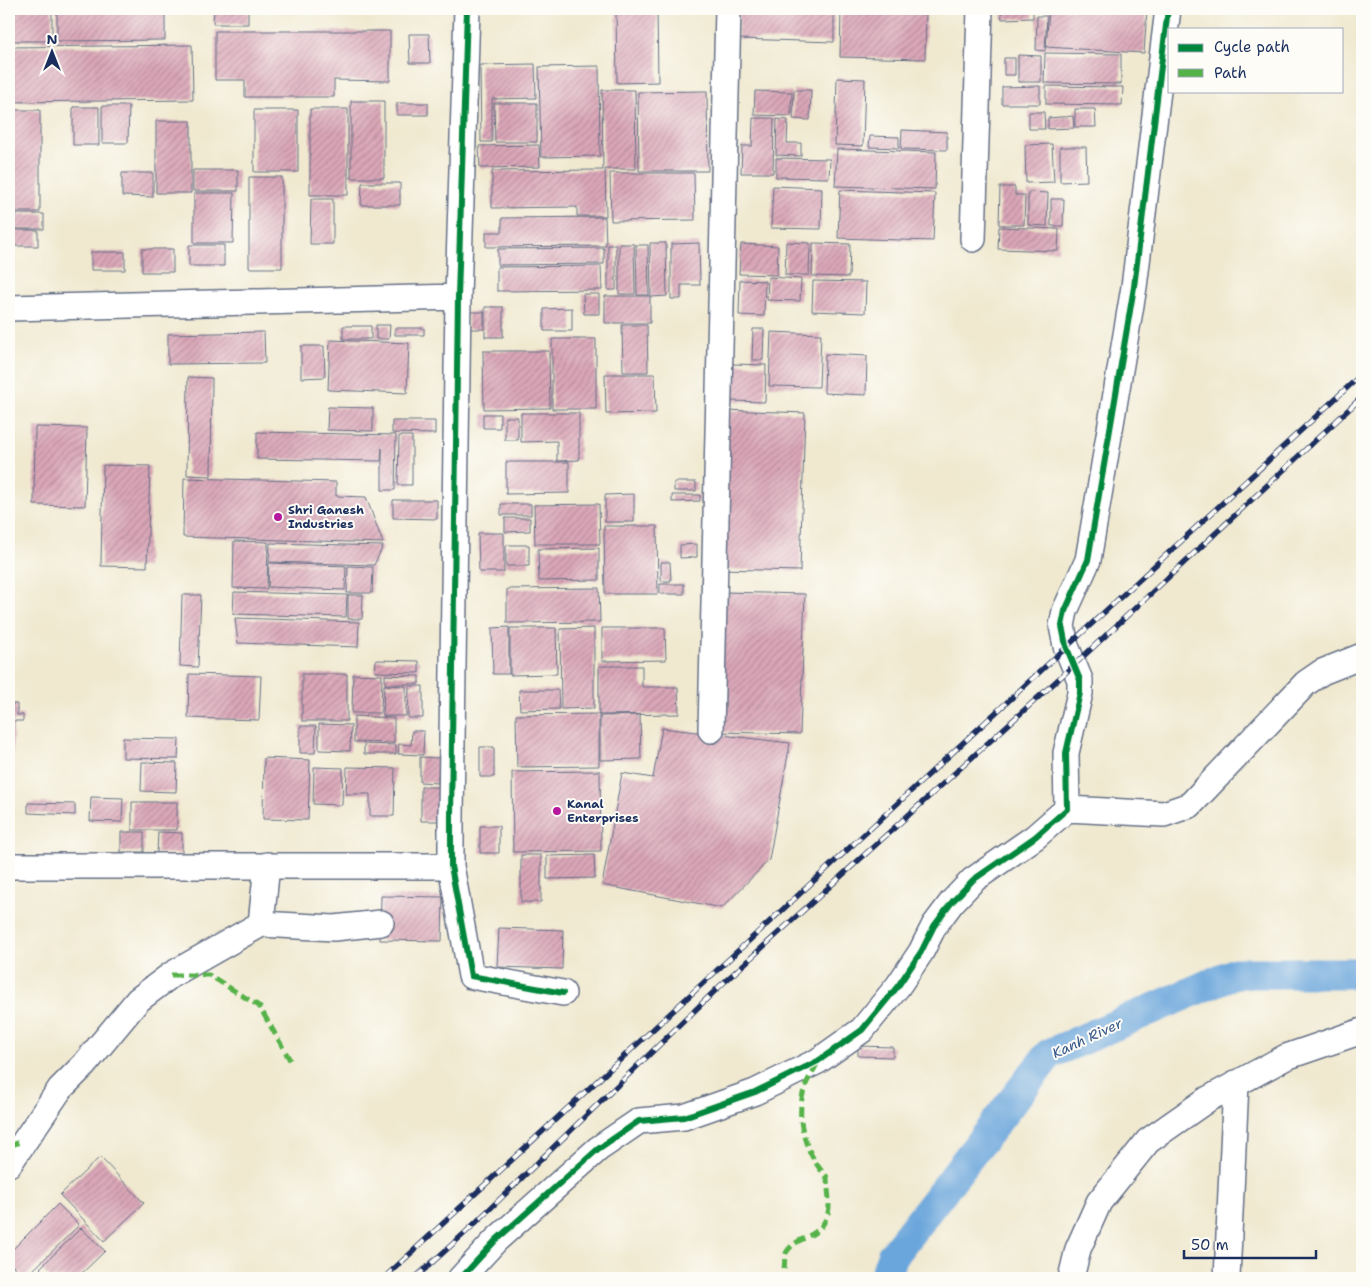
<svg xmlns="http://www.w3.org/2000/svg" width="1371" height="1287" viewBox="0 0 1371 1287" font-family="'Shantell Sans',sans-serif">
<style>
.lines{fill:none;stroke-linecap:round;stroke-linejoin:round}
.river{stroke:#6aa6db;stroke-width:31}
.building{fill:url(#building-hatch)}
.minor-casing{stroke:#667086;stroke-width:28}
.minor{stroke:#fff;stroke-width:25}
.rail-casing{stroke:#1b2f5e;stroke-width:5.5}
.rail{stroke:#fdfcf7;stroke-width:4;stroke-dasharray:11;stroke-linecap:butt}
.quiet{stroke:#55b248;stroke-width:5;stroke-dasharray:10 5;stroke-linecap:butt}
.cycleway-casing{stroke:#fdfcf7;stroke-width:9}
.cycleway{stroke:#00873e;stroke-width:6}
.poi-dot{fill:#b5179e;stroke:#fdfcf7;stroke-width:2}
.labels{text-anchor:middle;dominant-baseline:central;stroke-width:4;stroke-linejoin:round;paint-order:stroke}
.poi-label{font-size:12px;font-weight:bold;fill:#1b2f5e;stroke:#fdfcf7;text-anchor:start}
.water-label{font-size:14px;font-style:italic;fill:#37598a;stroke:#fdfcf7}
</style>
<defs>
<pattern id="building-hatch" width="6" height="6" patternUnits="userSpaceOnUse" patternTransform="scale(1.25)"><rect width="6" height="6" fill="#dba7b8"/><path d="M-1 1l2-2M0 6l6-6M5 7l2-2" fill="none" stroke="#b18899"/></pattern>
</defs>
<rect width="100%" height="100%" fill="#fdfcf7"/>
<filter id="ink" filterUnits="userSpaceOnUse"><feTurbulence type="fractalNoise" baseFrequency=".02" numOctaves="2"/><feDisplacementMap in="SourceGraphic" scale="10" xChannelSelector="R" yChannelSelector="G"/><feConvolveMatrix kernelMatrix="1 2 1 2 8 2 1 2 1" color-interpolation-filters="sRGB"/></filter>
<filter id="wash" filterUnits="userSpaceOnUse"><feTurbulence type="fractalNoise" baseFrequency=".0096" numOctaves="4" result="noise"/><feDisplacementMap in="SourceGraphic" scale="20" xChannelSelector="R" yChannelSelector="G"/><feGaussianBlur stdDeviation="1.12" result="paint"/><feColorMatrix in="noise" values="0 0 0 0 0 0 0 0 0 0 0 0 0 0 0 0 0 1.4 0 .05"/><feComposite in="paint" operator="in"/></filter>
<g filter="url(#wash)">
<rect width="100%" height="100%" fill="#f0e9d0"/>
<g class="lines">
<!-- river -->
<path class="river" d="M884,1278l8,-22 157,-202 186,-81h127"/>
</g>
<g id="blocks">
<!-- building -->
<path class="building" d="M9,9h43v32h-43z
M57,9h108v31l-108,1z
M214,9h34v15h-35z
M616,9h41l1,73 -41,1z
M739,9h95v33l-96,-3z
M841,9h85l-1,50 -85,-2z
M1001,9h32v9l-31,1z
M1049,9h98l-3,44 -98,-6z
M1037,16h10l-2,35 -9,-1z
M215,31h175v50l-56,-1v17h-89v-17h-30z
M409,34h20l1,29h-20z
M192,45l1,55 -184,2v-55z
M1045,53l76,1v30l-77,-1z
M1018,55l23,1v26h-23z
M1004,58h11v17h-11z
M535,64l1,34 -44,1v43h-11l-1,-77z
M599,66l1,90 -59,1 -2,-90z
M837,78l28,1 -2,67 -28,-1z
M1040,86v18h-38v-17z
M1046,86l77,1 -1,18 -76,-1z
M602,90h33l1,79h-31l1,47h-29v-9l-85,1v-37l111,-1z
M794,90h17l-1,30 -17,-1z
M707,91l1,80h-69l-1,-79z
M755,91l37,1 -1,24 -37,-1z
M351,101h33v77h-33z
M397,103h31v12h-31z
M494,103h43v39h-42z
M102,106h27l-1,37h-26z
M73,107h26v38h-26z
M310,109h38v86h-38z
M1075,109h20l1,18h-21z
M11,110h29v102h-30z
M254,110h44v62h-44z
M1029,112h15l1,17h-16z
M1073,116l1,12 -26,1v-11z
M753,118h21l-1,55h-32l1,-27h10z
M777,119l11,1 -1,23h14v13l-25,-1z
M156,121h35v72h-35z
M902,130l45,2v18l-46,-1z
M870,136l29,1v11l-30,-1z
M1052,144l2,38 -28,1 -1,-38z
M539,145l1,22 -60,1 -1,-22z
M1060,147h26l1,34 -27,1z
M837,149l99,3 -1,37 -100,-3z
M776,158l54,1 -1,19 -53,-1z
M193,170h45v21h-45z
M122,173h31v24l-31,-1z
M610,173h84l1,47 -84,1z
M249,177h33v91h-33z
M362,183h38v22h-39z
M773,186l49,2 -1,41 -50,-1z
M1000,187h15v8h10l-1,30h-25z
M840,190l95,3 -2,48 -95,-3z
M1028,192l20,1 -1,33 -19,-1z
M194,193h40l-1,50h-39z
M311,199h22v45h-23z
M1051,199h13l-1,27h-12z
M11,214h33v15h-33z
M605,217l1,29 -120,1v-15h16v-14z
M999,227l60,2 -1,22 -60,-2z
M9,230h29v16h-29z
M786,242l24,1 -1,32h-24z
M650,243h16l1,53 -16,1z
M699,243l1,42h-19v14h-10v-55z
M813,243l37,1 -1,33 -37,-1z
M619,244h15l1,50h-16z
M741,244l37,2 -1,29 -38,-1z
M189,245h35v21h-35z
M608,245h8v45h-8z
M636,245h12l1,50h-12z
M604,248v16l-106,1v-16z
M142,249h31v23h-31z
M91,252h34v18h-34z
M601,266l1,24 -105,1v-24z
M768,277l33,2 -1,22 -33,-1z
M740,280l25,1 -1,35 -25,-1z
M813,281l53,1 -1,31 -53,-2z
M583,294h16v20h-15z
M605,296h45v27h-45z
M485,307h18v30h-18z
M572,308v23h-28v-22z
M468,312h16v17h-16z
M376,325h14l-1,14h-13z
M622,325h25l1,47h-25z
M343,326h28v13h-28z
M395,328h29v7h-29z
M753,329h11l-1,31h-11z
M264,332l1,31 -97,1v-30z
M771,332l50,2 -2,53 -50,-1z
M552,339h44v70h-44z
M330,340l79,3 -2,50 -79,-3z
M301,346h23l1,31 -24,1z
M483,351h66l1,57 -66,1z
M825,354l42,2 -1,39 -42,-2z
M732,364l34,1 -1,37 -34,-1z
M605,374h50l1,39 -50,1z
M188,377l24,1 -1,98 -24,-1z
M328,407l45,1v23l-46,-1z
M723,410l82,3 -5,158 -82,-2z
M521,413h58v47l-22,1v-20l-36,1z
M483,414h17v14h-17z
M505,417h13v23h-13z
M392,421h43v13l-43,-1z
M35,427l52,1 -2,78 -51,-1z
M257,432l139,3 -1,55h-13v-42l-1,13 -124,-2z
M399,436h13v49h-14z
M506,462h63v31l-63,1z
M103,465l47,1 -3,101 -46,-1z
M184,478l152,4v14l30,1 17,46 -200,-6z
M674,482h22v9h-22z
M634,494v28h-29v-27z
M672,495h28v6l-28,1z
M393,500h44v19l-44,-1z
M501,504h30v11h-30z
M599,504l1,40h-65l-1,-39z
M505,518h25v13l-25,1z
M604,526h53l1,68h-53z
M478,533h26v39h-25z
M234,541l34,1 -1,47 -34,-1z
M270,543l113,3 -9,19 -105,-3z
M697,544v13l-17,1v-13z
M506,545h23v21h-23z
M599,548v32l-60,1 -1,-32z
M661,562h9l1,19h-10z
M269,563l77,3 -1,24 -77,-3z
M348,566l25,1 -1,26h-25z
M660,584h24v10h-24z
M599,588l1,34 -93,1v-34z
M234,592l113,3 -1,22 -113,-3z
M722,592l83,2 -5,140 -82,-2z
M182,595h19l-3,72 -18,-1z
M348,595h15l-1,24h-14z
M235,618l124,4 -1,25 -120,-4z
M509,627v47h-16l-1,-46z
M510,628h46l1,46 -47,1z
M594,628v80l-33,1 -1,-80z
M602,628h63l1,32 -64,1z
M376,660l43,1v12l-44,-1z
M599,666h43v21h36l1,27 -80,1z
M189,674l72,2 -2,44 -71,-2z
M302,674h45v47h-45z
M353,674l29,1 -1,38h-29z
M385,675l34,1v8h-34z
M384,685l22,1v30h-23z
M409,686h14v32h-15z
M519,690h39l1,19 -39,1z
M9,704h8v11h6v6h-10l-1,52h-3z
M599,714v52l-82,1 -1,-52z
M640,715l1,44 -41,1v-44z
M354,716l40,2v25l-40,-1z
M319,724l32,1 -1,26 -31,-1z
M300,726h16l-1,27h-15z
M662,728l128,15 -21,117 -47,48 -120,-23 20,-112 31,5z
M412,731h12l-1,24 -25,-1 1,-10 12,1z
M123,738l56,1 -1,20 -55,-1z
M364,744l32,1v9h-32z
M480,747h14v30h-14z
M420,757l19,1 -1,25 -18,-1z
M264,758l46,2 -2,60 -45,-1z
M142,762l35,1 -1,29 -35,-1z
M314,767l29,1 -1,37 -29,-1z
M347,767l48,1 -1,48h-24v-22h-24z
M600,771l1,80 -88,1 -1,-80z
M9,780h3l-1,49h-2z
M421,787h19l-1,34h-18z
M91,797l32,1 -1,24 -32,-1z
M132,802h45v28h-45z
M28,803l47,1v11l-47,-2z
M480,826h19v27h-19z
M121,832h23v20h-23z
M158,832l24,1v21l-25,-1z
M521,855h20v47h-20z
M594,855l1,23 -48,1v-23z
M381,896l62,1 -1,44 -62,-1z
M499,928l64,2 -1,39 -65,-2z
M858,1046l35,1v10l-35,-1z
M100,1157l44,46 -40,38 -44,-46z
M58,1204l21,21 -54,53 -16,-16v-9z
M81,1228l24,23 -28,27h-27l-10,-10z
M9,1266l12,12h-12z"/>
</g>
</g>
<g filter="url(#ink)">
<use href="#blocks" fill-opacity="0" stroke="#667086" stroke-width="1"/>
<g class="lines">
<defs>
<path id="minor" d="M467,9l-9,288 -7,519v50l20,110 92,17
M973,239l7,-230
M9,308l449,-11
M711,730l17,-721
M1067,809l97,5 26,-9 116,-122 16,-11 40,-16
M267,865l-6,59 73,4 47,-5
M9,866h442
M9,1164l51,-75 24,-24 54,-65 33,-25 90,-51
M461,1278l35,-38 102,-91 41,-28 45,-4 71,-25 63,-31 44,-31 36,-44 23,-34 13,-26 18,-24 21,-22 62,-43 32,-28 -1,-56 14,-60v-13l-14,-34 -4,-20 3,-15 23,-51 46,-273 34,-278
M1071,1278l7,-29 21,-47 49,-61 60,-42 78,-42 76,-26
M1227,1278l9,-195"/>
</defs>
<!-- minor casing -->
<use href="#minor" class="minor-casing"/>
<!-- minor -->
<use href="#minor" class="minor"/>
<defs>
<path id="rail" d="M384,1278l978,-904
M415,1278l52,-47 254,-246 353,-320 288,-268"/>
</defs>
<!-- rail casing -->
<use href="#rail" class="rail-casing"/>
<!-- rail -->
<use href="#rail" class="rail"/>
<!-- quiet -->
<path class="quiet" d="M171,975h38l50,31 31,54
M9,1146l14,-5
M784,1269c1,-5 0,-12 2,-16 11,-19 34,-12 42,-40 3,-10 -1,-25 -1,-36 -22,-23 -33,-59 -22,-90 3,-9 9,-16 13,-25"/>
<defs>
<path id="cycleway" d="M467,9l-9,288 -7,519v50l20,110 92,17
M461,1278l35,-38 102,-91 41,-28 45,-4 71,-25 63,-31 44,-31 36,-44 23,-34 13,-26 18,-24 21,-22 62,-43 32,-28 -1,-56 14,-60v-13l-14,-34 -4,-20 3,-15 23,-51 46,-273 34,-278"/>
</defs>
<!-- cycleway casing -->
<use href="#cycleway" class="cycleway-casing"/>
<!-- cycleway -->
<use href="#cycleway" class="cycleway"/>
</g>
</g>
<!-- markers -->
<g class="poi-dot">
<circle cx="278" cy="517" r="5"/>
<circle cx="557" cy="811" r="5"/>
</g>
<g class="labels">
<!-- poi labels -->
<g class="poi-label">
<text x="288" y="510">Shri Ganesh<tspan x="288" dy="14">Industries</tspan></text>
<text x="567" y="804">Kanal<tspan x="567" dy="14">Enterprises</tspan></text>
</g>
<!-- water labels -->
<g class="water-label">
<text transform="translate(1087 1038) rotate(-25)">Kanh River</text>
</g>
</g>
<!-- margin -->
<rect width="1371" height="1287" fill="none" stroke="#fdfcf7" stroke-width="30"/>
<!-- legend -->
<rect x="1168" y="28" width="175" height="65" fill="#fdfcf7" stroke="#a3aaba"/>
<rect x="1178" y="44" width="25" height="8" fill="#00873e" stroke="#a3aaba"/>
<text x="1214" y="52" font-size="15" fill="#1b2f5e">Cycle path</text>
<rect x="1178" y="69" width="25" height="8" fill="#55b248" stroke="#a3aaba"/>
<text x="1214" y="78" font-size="15" fill="#1b2f5e">Path</text>
<!-- north arrow -->
<g transform="translate(52 52)" stroke="#fdfcf7" stroke-width="4" paint-order="stroke">
<path d="M0-4L9 19L0 12L-9 19Z" fill="#1b2f5e"/>
<text y="-8" font-size="14" font-weight="bold" text-anchor="middle" fill="#1b2f5e">N</text>
</g>
<!-- scale -->
<path d="M1184 1250v8h132v-8" fill="none" stroke="#1b2f5e" stroke-width="2.5"/>
<text x="1191" y="1250" font-size="15" fill="#1b2f5e" stroke="#fdfcf7" stroke-width="4" paint-order="stroke">50 m</text>
</svg>
